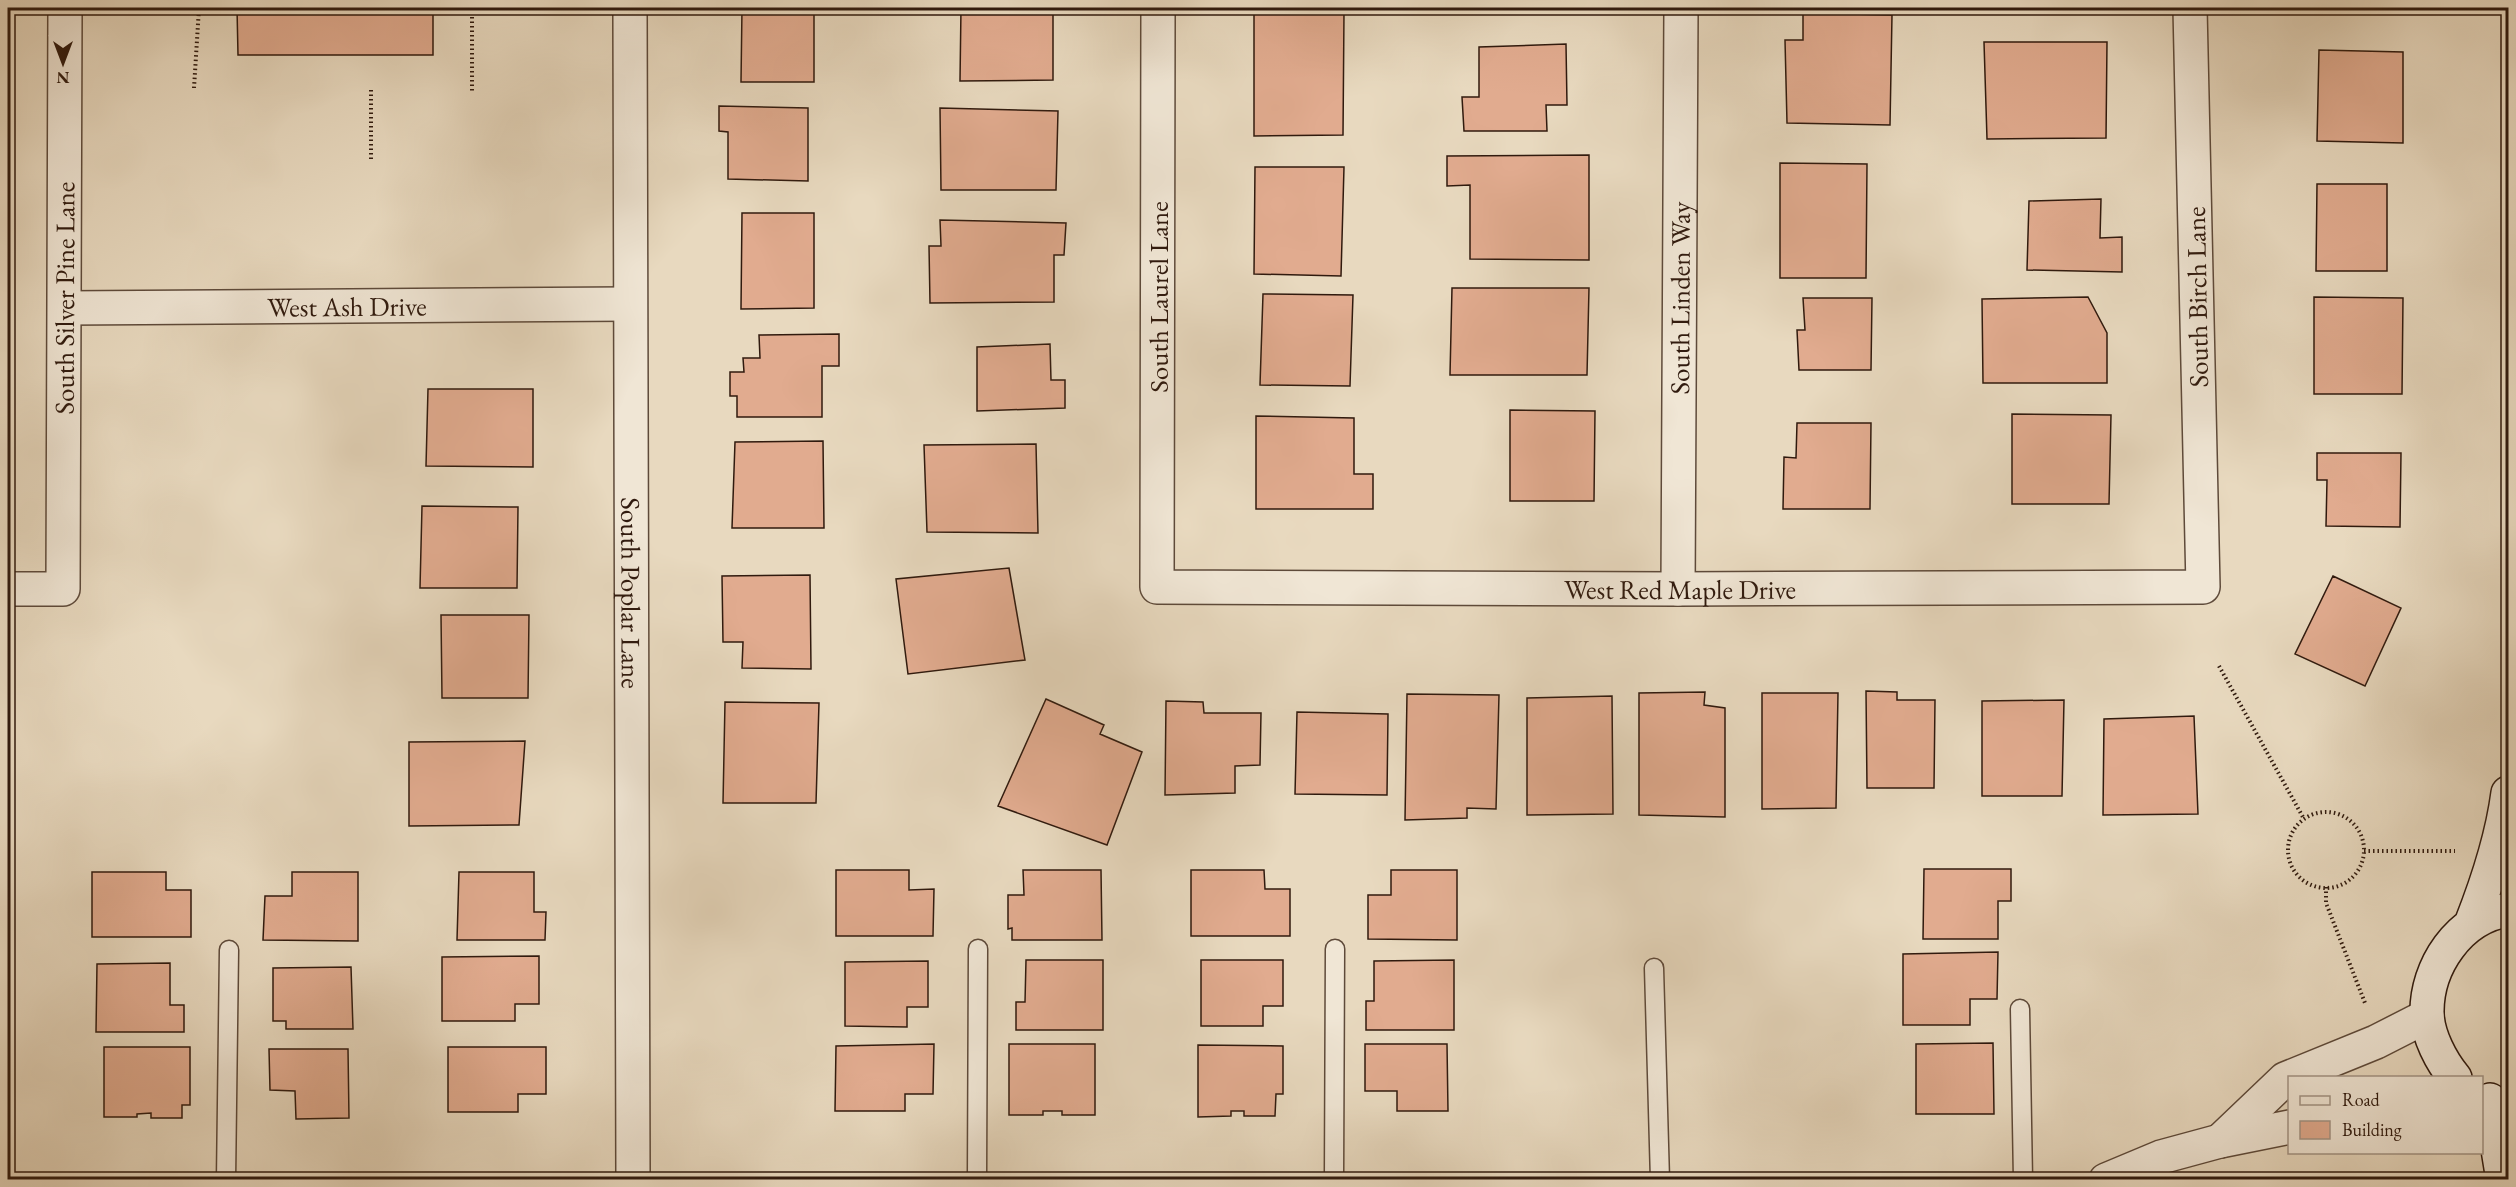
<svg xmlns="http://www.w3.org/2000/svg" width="2516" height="1187" viewBox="0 0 2516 1187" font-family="'EB Garamond',serif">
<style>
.building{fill:#e1ab8f;stroke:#301a0e;stroke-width:1.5}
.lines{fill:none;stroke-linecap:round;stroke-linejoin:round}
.lane-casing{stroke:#5e4a3a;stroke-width:21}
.street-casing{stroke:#5e4a3a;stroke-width:36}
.secondary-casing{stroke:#301a0e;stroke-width:36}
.path{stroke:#301a0e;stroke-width:4;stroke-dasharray:1.5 3;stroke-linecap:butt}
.lane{stroke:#f0e6d5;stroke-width:18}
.street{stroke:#f0e6d5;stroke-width:33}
.secondary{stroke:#f0e6d5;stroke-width:33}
.labels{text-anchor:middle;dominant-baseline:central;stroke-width:4.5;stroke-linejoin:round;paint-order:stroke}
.street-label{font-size:27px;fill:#301a0e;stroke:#f0e6d5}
</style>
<rect width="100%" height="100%" fill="#e8d9bf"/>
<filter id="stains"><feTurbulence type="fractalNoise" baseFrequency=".00333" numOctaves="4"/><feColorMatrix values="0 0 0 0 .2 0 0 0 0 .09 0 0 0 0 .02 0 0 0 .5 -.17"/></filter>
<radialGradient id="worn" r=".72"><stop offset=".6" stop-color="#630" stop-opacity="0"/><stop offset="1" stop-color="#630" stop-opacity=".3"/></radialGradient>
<!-- building -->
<path class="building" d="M237,8h196v47h-195z
M742,8h72v74h-73z
M961,8h92v72l-93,1z
M1254,12h90l-1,123 -89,1z
M1803,13l89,2 -2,110 -103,-2 -2,-83h18z
M1984,42h123l-1,96 -119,1z
M1566,44l1,61h-21l1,26h-83l-2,-34h17v-50z
M2319,50l84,2v91l-86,-2z
M719,106l89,2v73l-80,-2v-47l-9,-1z
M940,108l118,3 -2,79h-115z
M1589,155v105l-119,-1v-74l-23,1v-30z
M1780,163l87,1 -1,114h-86z
M1255,167h89l-3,109 -87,-2z
M2317,184h70v87h-71z
M2101,199l-1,39 22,-1v35l-95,-2 2,-69z
M742,213h72v95l-73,1z
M940,220l126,3 -2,32h-10v47l-124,1 -1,-57h12z
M1452,288h137l-2,87h-137z
M1263,294l90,1 -3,91 -90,-1z
M2088,297l19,36v50h-124l-1,-84z
M2314,297l89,1 -1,96h-88z
M1803,298h69l-1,72h-72l-2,-40h8z
M839,334v32h-17v51h-85v-21h-7v-24h14l-1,-14h17l-1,-23z
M1050,344l1,36h14v28l-88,3v-64z
M428,389h105v78l-107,-1z
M1510,410l85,1 -1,90h-84z
M2012,414l99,1 -2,89h-97z
M1256,416l98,2v56h19v35h-117z
M1797,423h74l-1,86h-87l1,-52 12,1z
M823,441l1,87h-92l3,-86z
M1036,444l2,89 -111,-1 -3,-87z
M2317,453h84l-1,74 -74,-1 1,-46h-10z
M422,506l96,1 -1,81h-97z
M1009,568l16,92 -117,14 -12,-95z
M810,575l1,94 -69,-1 1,-26h-20l-1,-66z
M2333,576l68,32 -36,78 -70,-32z
M441,615h88l-1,83h-86z
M1866,691l31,1v8h38l-1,88h-67z
M1705,692l-1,13 21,3v109l-86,-2v-122z
M1762,693h76l-2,115 -74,1z
M1407,694l92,1 -3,114 -29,-1v10l-62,2z
M1612,696l1,118 -86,1v-117z
M1046,699l58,26 -4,9 42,18 -35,93 -109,-39z
M2064,700l-2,96h-80v-95z
M1166,701l37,1 1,11h57l-1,52 -25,1v27l-70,2z
M725,702l94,1 -3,100h-93z
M1297,712l91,2 -1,81 -92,-1z
M2194,716l4,98 -95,1 1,-96z
M525,741l-6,84 -110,1v-84z
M1924,869h87v32h-13v38h-75z
M836,870h73v20l25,-1 -1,47h-97z
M1023,870h78l1,70h-90v-12l-4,1v-34h16z
M1191,870h73l1,19h25v47h-99z
M1391,870h66v70l-89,-1v-44h23z
M92,872h74v18h25v47h-99z
M292,872h66v69l-95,-1 2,-44h27z
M459,872h75v40h12l-1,28h-88z
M1998,952l-1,47h-27v26h-67v-71z
M539,956v48h-24v17h-73v-64z
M1026,960h77v70h-87v-28h9z
M1201,960h82v46h-20v20h-62z
M1454,960v70h-88v-29h8v-40z
M928,961v46h-21v20l-62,-1v-64z
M170,963v42h14v27h-88l1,-68z
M351,967l2,62h-67v-8h-13v-53z
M1993,1043l1,71h-78v-70z
M934,1044l-1,50h-28v17h-70l1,-65z
M1009,1044h86v71h-33v-4h-19v4h-34z
M1365,1044h82l1,67h-51v-20h-32z
M1198,1045l85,1v48h-7l-1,22h-31v-5h-13v5l-33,1z
M104,1047h86v58h-8v13h-31v-5l-14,1v3h-33z
M448,1047h98v47h-28v18h-70z
M269,1049h79l1,69 -53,1 -1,-28 -25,-1z"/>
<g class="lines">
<defs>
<path id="lane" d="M1654,968l6,212
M2020,1009l3,171
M226,1180l3,-230
M977,1180l1,-231
M1334,1180l1,-231"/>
<g id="street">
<path id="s1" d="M630,8l3,1172"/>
<path id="s2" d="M1158,8l-1,579 521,2 525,-2 -13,-579"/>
<path id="s3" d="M65,308l565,-4"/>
<path id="s4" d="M8,589h55l2,-581"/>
<path id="s5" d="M1678,589l3,-581"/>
<path d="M2220,1141l65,-62 91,-37 51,-26"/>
<path d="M2106,1180l55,-23 59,-16 70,-14"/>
</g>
<path id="secondary" d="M2471,924c17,-43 31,-85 37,-131
M2455,1078c-14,-17 -27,-42 -28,-64 -1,-47 32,-97 81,-104
M2490,1100l13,80"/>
</defs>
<!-- lane casing -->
<use href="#lane" class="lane-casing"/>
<!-- street casing -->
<use href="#street" class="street-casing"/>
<!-- secondary casing -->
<use href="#secondary" class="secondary-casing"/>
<!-- path -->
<path class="path" d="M472,8v83
M194,88l5,-80
M371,90v69
M2219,666l85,153
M2288 850a38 38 0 1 1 76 0a38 38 0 1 1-76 0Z
M2364,851h91
M2326,887v16l39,100"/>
<!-- lane -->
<use href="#lane" class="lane"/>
<!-- street -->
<use href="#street" class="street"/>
<!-- secondary -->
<use href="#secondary" class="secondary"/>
</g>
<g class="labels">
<!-- street labels -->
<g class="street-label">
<text transform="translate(1158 297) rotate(-90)">South Laurel Lane</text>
<text transform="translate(2197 297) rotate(-91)">South Birch Lane</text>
<text stroke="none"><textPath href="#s4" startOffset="346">South Silver Pine Lane</textPath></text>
<text stroke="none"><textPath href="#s5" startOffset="291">South Linden Way</textPath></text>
<text stroke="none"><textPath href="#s3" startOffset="282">West Ash Drive</textPath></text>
<text stroke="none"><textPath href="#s2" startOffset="1102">West Red Maple Drive</textPath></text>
<text stroke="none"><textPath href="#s1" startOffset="585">South Poplar Lane</textPath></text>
</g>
</g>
<!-- margin -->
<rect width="2516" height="1187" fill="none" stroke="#e8d9bf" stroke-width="30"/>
<rect x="9" y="9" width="2498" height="1169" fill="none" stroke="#301a0e" stroke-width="3"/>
<rect x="15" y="15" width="2486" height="1157" fill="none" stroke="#301a0e" stroke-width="1.5"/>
<!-- legend -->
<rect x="2288" y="1076" width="195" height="78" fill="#f0e6d5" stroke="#a39485" stroke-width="1.5"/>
<rect x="2300" y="1096" width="30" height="9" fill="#f0e6d5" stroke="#a39485" stroke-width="1.5"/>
<text x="2342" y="1106" font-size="18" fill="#301a0e">Road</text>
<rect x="2300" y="1121" width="30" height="18" fill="#e1ab8f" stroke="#a39485" stroke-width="1.5"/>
<text x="2342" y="1136" font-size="18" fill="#301a0e">Building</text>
<!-- north arrow -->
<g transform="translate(63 63) rotate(180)" stroke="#f0e6d5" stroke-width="4.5" paint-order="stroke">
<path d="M0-4.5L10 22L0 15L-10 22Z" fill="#301a0e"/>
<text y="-9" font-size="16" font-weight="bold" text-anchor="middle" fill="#301a0e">N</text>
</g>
<rect width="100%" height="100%" filter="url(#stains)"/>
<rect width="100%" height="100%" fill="url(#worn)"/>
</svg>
